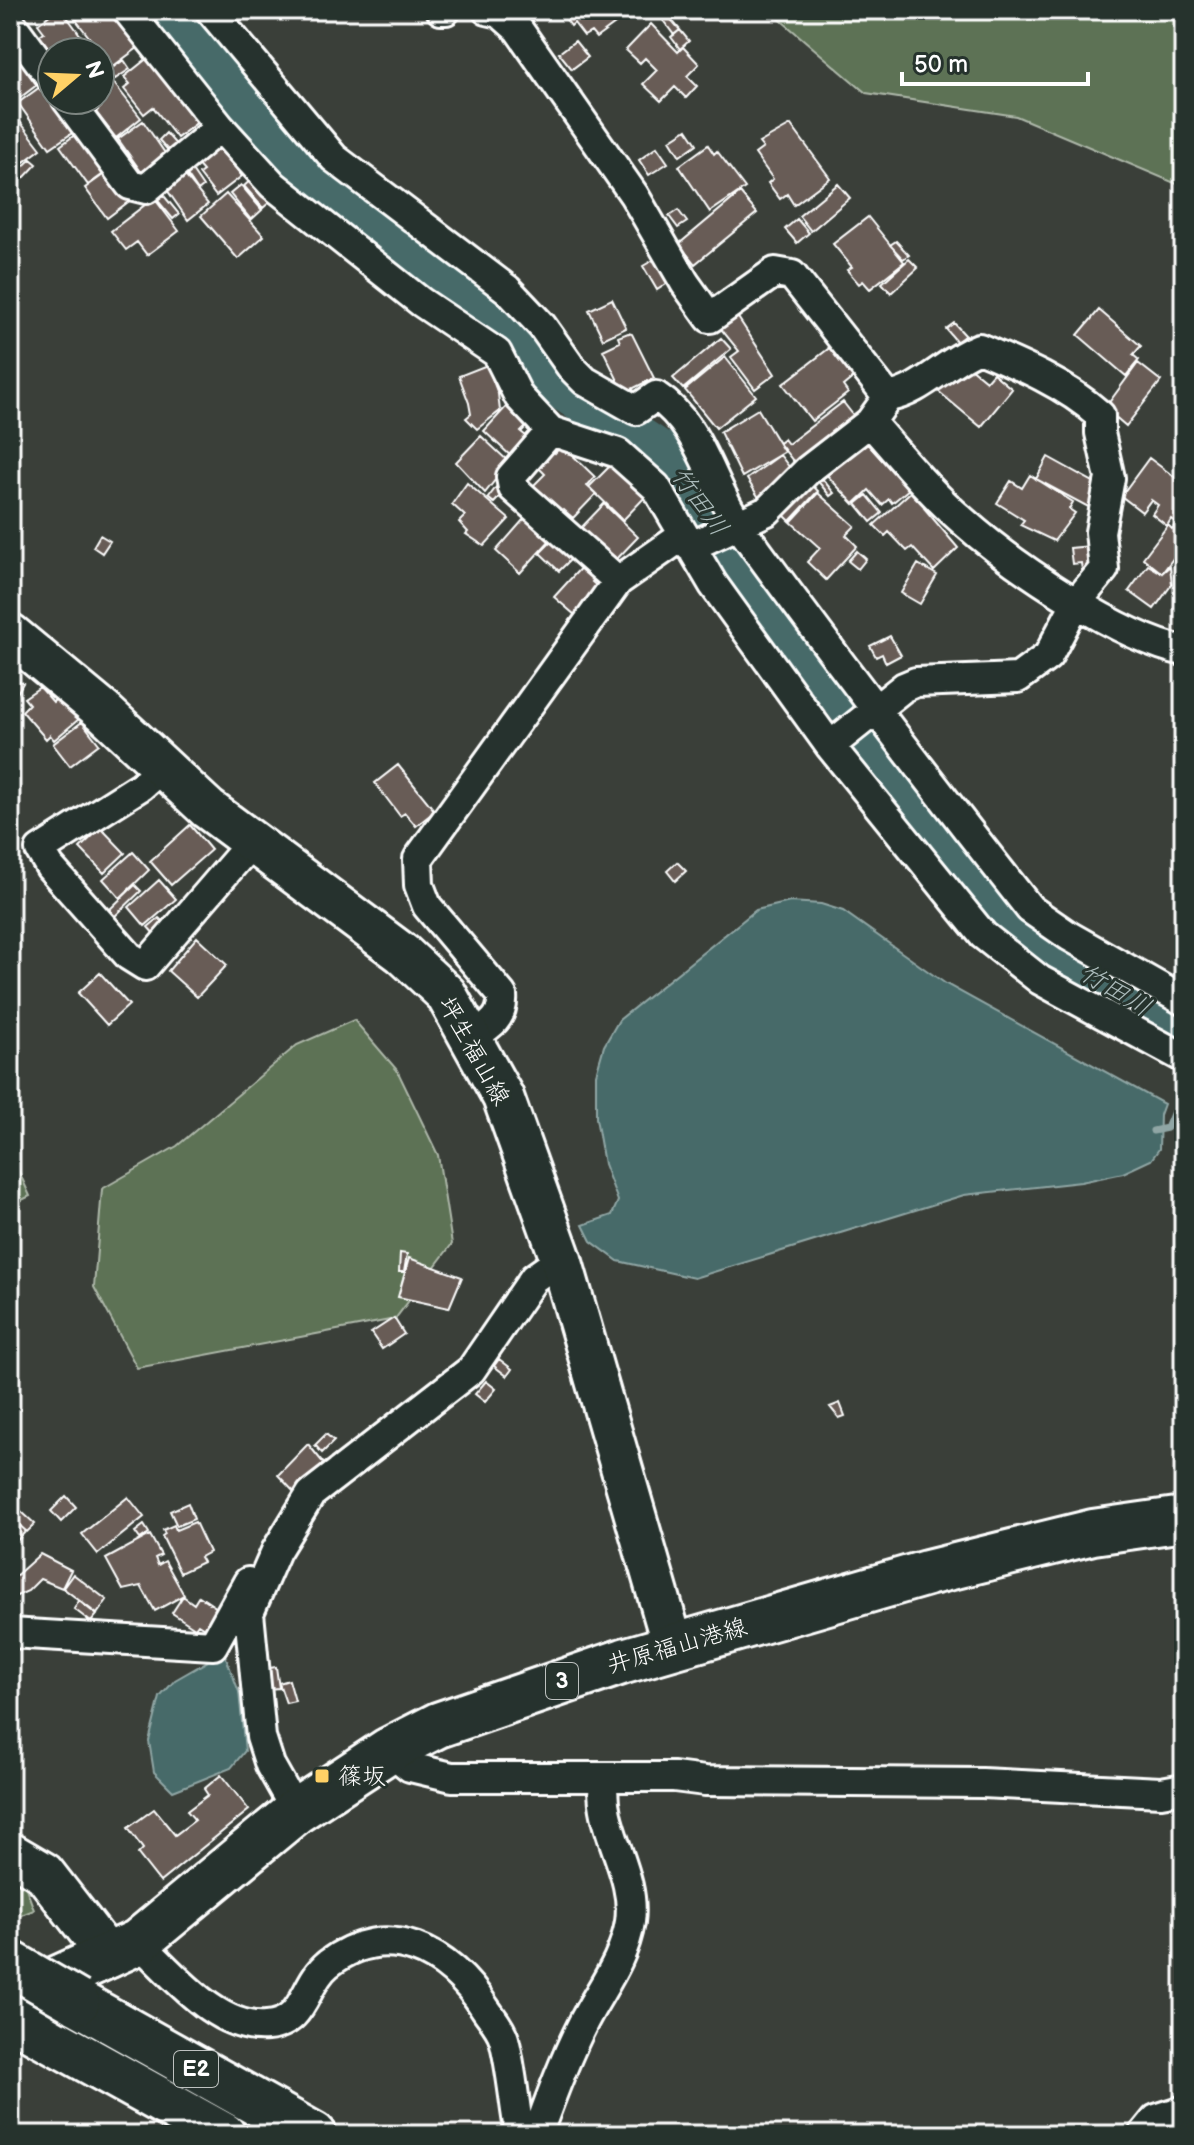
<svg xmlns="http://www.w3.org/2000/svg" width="1194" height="2145" viewBox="0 0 1194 2145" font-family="'Balsamiq Sans','Klee One',sans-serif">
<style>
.green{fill:#5d7255;stroke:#aeb8aa;stroke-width:2}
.water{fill:#466b69;stroke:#90a6a5;stroke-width:2}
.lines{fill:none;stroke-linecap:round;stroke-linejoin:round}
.stream{stroke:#90a6a5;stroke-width:7}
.river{stroke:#466b69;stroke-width:44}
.building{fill:#685c56;stroke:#fff;stroke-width:2}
.street-casing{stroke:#fff;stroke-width:34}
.secondary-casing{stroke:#fff;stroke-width:46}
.primary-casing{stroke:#fff;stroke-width:50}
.highway-casing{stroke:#fff;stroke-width:50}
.street{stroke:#26332d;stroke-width:28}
.secondary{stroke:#26332d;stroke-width:40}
.primary{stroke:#26332d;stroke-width:44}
.highway{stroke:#26332d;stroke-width:44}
.highway-bridge-casing{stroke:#fff;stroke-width:50;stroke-linecap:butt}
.highway-bridge{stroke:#26332d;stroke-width:44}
.poi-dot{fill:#ffd166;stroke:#26332d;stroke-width:3}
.labels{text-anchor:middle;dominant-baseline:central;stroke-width:6;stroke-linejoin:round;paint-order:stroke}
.shield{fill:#26332d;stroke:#bec2c0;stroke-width:2}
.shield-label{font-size:22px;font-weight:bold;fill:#fff}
.street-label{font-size:24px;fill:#fff;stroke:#26332d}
.poi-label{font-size:24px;fill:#fff;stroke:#26332d;text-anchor:start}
.water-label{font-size:26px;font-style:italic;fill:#acbcbc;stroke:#26332d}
</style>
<rect width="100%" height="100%" fill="#3a3f39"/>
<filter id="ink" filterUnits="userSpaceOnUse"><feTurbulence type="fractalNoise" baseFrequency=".0125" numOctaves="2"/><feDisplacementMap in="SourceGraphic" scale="16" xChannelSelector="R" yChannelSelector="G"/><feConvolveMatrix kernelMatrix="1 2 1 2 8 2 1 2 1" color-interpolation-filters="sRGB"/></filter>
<g filter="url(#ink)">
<!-- green -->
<path class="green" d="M769,10h415v177l-168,-71 -150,-23z
M354,1020l43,50 41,85 14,89 -57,75 -258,49 -43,-81 8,-98 75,-43 120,-101z
M10,1152l20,44 -20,10z
M10,1868l11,6 13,36 -20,8 -4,-2z"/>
<!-- water -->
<path class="water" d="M790,902l31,2 22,7 103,73 218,120 -4,11 -1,34 -8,11 -28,13 -42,9 -117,13 -270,83 -76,-17 -27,-20 -8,-16 29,-10 6,-14 -14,-37 -8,-46v-44l8,-28 15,-26 137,-110z
M224,1652l15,40 6,59 -14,17 -58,23 -19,-19 -5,-31 11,-44 15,-17z"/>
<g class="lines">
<!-- stream -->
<path class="stream" d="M1153,1131l14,-3 11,-26"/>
<!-- river -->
<path class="river" d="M171,10l153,181 186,135 46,58 109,72 338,458 35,32 146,87"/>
</g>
<!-- building -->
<path class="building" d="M56,10h6l19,26 -20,16h-9v7l-16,-21 8,-6 -6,-8z
M89,10h21l29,37 -27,20 -36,-47z
M564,10h40l11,14 -19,14 -5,-6 -7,4 -10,-13 -3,3 -9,-12z
M664,11l16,19 -6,5 -15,-20z
M651,24l27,28 5,-5 16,17 -12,12 10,10 -11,12 -11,-11 -14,14 -18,-17 14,-14 -12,-12 -5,5 -14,-13z
M680,30l9,11 -9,8 -9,-12z
M83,41l8,11h-22z
M575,41l13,16 -16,12 -13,-16z
M14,45l28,36 -25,19 -7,-9v-43z
M149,57l50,64 -22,17 -24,-31 -9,7 -20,-25 6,-5 -6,-7z
M124,60l6,9 -15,10 -6,-9z
M100,64l12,16 -12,9z
M113,82l28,36 -25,20 -20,-26 5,-5 -5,-7h4v-8z
M44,84l8,16h4l22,29 -28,19 -32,-45z
M11,110l30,39 -24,18 -7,-9z
M143,121l24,35 -25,17 -24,-34z
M791,125l39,53 -36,27 -7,-11 -7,5 -12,-16 5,-4 -18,-25 8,-6 -4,-5z
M687,129l10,15 -17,12 -10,-16z
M80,131l29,39 -21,15 -28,-39z
M166,133l13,15 -7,7 -13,-15z
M708,145l6,9 3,-3 28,37 -35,24 -31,-46z
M217,146l25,30 -26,20 -17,-22 4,-3 -7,-8z
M657,147l11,16 -19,12 -10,-15z
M31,159l6,5 -14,15 -6,-7z
M188,165l15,22 -5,4 -15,-22z
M110,170l22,29 -25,19 -22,-30z
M183,173l25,31 -20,16 -23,-33z
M252,179l19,22 -8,7 -19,-22z
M838,184l12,14 -39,33 -12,-15z
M241,185l21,25 -11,10 -21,-26z
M160,191l19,23 -6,5 -19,-23z
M740,193l17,20 -62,51 -16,-20z
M226,194l38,42 -26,23 -37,-43z
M154,198l25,33 -32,24 -10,-13 -11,8 -15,-19z
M678,210l9,12 -9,6 -9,-12z
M868,217l36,45 -34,27 -7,-8 -4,3 -12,-14 5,-3 -19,-23z
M797,219l12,14 -12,10 -12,-14z
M896,241l13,14 -6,4 -13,-14z
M657,258l14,23 -14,9 -14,-24z
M909,259l9,9 -27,25 -9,-10z
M612,299l14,29 -23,11 -14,-29z
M1099,310l42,36 -8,9 6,5 -13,16 -48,-41z
M737,316l38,58 -20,15 -24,-32 8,-6 -18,-22z
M954,323l11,12 -8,7 -11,-13z
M628,333l4,1 22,44 -30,15 -21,-43 17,-8 -2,-5z
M721,338l10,11 -48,40 -10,-11z
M832,346l23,30 -12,10 5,7 -36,28 -29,-37z
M725,357l31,39 -40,32 -31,-38z
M964,363l22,18 7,-8 19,16 -31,38 -43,-36z
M1138,363l23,18 -35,45 -21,-18z
M487,365l11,29 2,17 -23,18 -11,-11 5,-4 -2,-11 -10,-27z
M843,402l14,18 -60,46 -18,-23 5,-4 4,5z
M507,406l21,19 -7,7 10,8 -17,19 -30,-28z
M758,409l26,43 -42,25 -22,-45z
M481,436l28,26 -24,31 -29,-31z
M862,438l47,51 -17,14 -3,-4 -7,6 -13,-15 -15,14 -30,-32z
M562,445l33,32 -8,9 9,8 -23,24 -9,-8 -7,7 -28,-27 16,-16 -11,-11 15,-16 6,6z
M780,455l17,22 -34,27 -16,-25z
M1048,457l56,31 -12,21 -56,-30z
M1149,458l35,26v45l-13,-10 -4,7 -15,-12 6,-9 -7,-5 -9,12 -21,-16z
M613,463l34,32 -24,25 -34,-33z
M816,471l18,22 -4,3 -18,-22z
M1030,475l43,27 -4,7 6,4 -21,28 -34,-16 4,-5 -27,-17 14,-22 11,7z
M806,479l12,12 -28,30 -12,-12z
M467,483l42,36 -25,27 -18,-12 2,-2 -9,-10 6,-6 -13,-12z
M497,486l7,6 -10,11 -6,-5z
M916,487l14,15 -6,6 34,40 -24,23 -22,-24 -5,4 -18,-19 -4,4 -11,-11z
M818,493l37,33 -9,9 11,11 -31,34 -19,-18 13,-14 -29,-26z
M867,495l15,18 -11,9 -15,-18z
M604,504l34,33 -25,26 -34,-33z
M530,518l22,20 -32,35 -24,-22 28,-32z
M1168,525l4,4 3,-4 9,6v13l-22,29 -19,-15z
M100,535l10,6 -8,12 -9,-6z
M556,537l19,18 -16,16 -19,-18z
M1091,546l1,23 -10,1 -1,-7 -9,1 -2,-16z
M857,551l9,8 -8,10 -10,-8z
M585,563l13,12 -6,7 7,6 -24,27 -21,-18z
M918,564l19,11 -17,29 -19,-11z
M1148,565l14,8 8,-7 2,18 -18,25 -25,-18z
M890,636l11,19 -15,8 -4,-9 -6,3 -6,-11z
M10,676l13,7 -7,12 -6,-3z
M40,687l13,15 6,-6 20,23 -25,21 -4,-5 -4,4 -24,-28 7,-7 -5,-6z
M82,722l17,22 -29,22 -17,-22z
M398,765l37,46 -19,15 -11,-13 -5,3 -25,-33z
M190,825l21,25 -40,35 -21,-24z
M101,828l24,25 -21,20 -24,-25z
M133,852l16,18 -29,28 -17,-19z
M677,862l9,9 -11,10 -8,-10z
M159,880l17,19 -31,27 -16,-19z
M135,885l6,6 -28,27 -6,-6z
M159,918l7,7 -11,10 -7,-8z
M197,937l30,28 -30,32 -29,-26z
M100,973l29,32 -22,20 -29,-32z
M400,1253l7,1 -3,18h-5z
M409,1258l53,19 -13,31 -51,-11z
M394,1318l10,16 -22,15 -11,-16z
M499,1359l13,10 -5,7 -13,-10z
M486,1381l10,8 -11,13 -10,-8z
M840,1403l5,13 -6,2 -9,-11z
M326,1434l8,7 -12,12 -7,-8z
M308,1444l17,21 -29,29 -18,-19z
M66,1496l10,11 -15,15 -10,-11z
M128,1497l16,20 -46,37 -16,-20z
M10,1501l25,23 -8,8 -17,-15z
M188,1503l6,16 -17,7 -7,-15z
M10,1517l16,14 -16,17z
M195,1522l14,30 -9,5 3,5 -23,11 -18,-37 3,-2 -2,-4 11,-5 2,5z
M144,1525l5,8 -9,6 -5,-7z
M150,1535l11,20 -6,3 3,7 7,-4 19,34 -29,16 -14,-25 -18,4 -17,-31z
M40,1554l31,16 -9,18 -22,-9 -12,12 -18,8v-18z
M73,1574l34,26 -10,14 -34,-26z
M183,1596l11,8 5,-8 24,16 -14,19 -11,-7 -3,4 -23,-15z
M79,1601l18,14 -6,7 -17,-13z
M276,1667l3,21 -12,1 -3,-20z
M289,1680l6,21 -9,2 -7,-20z
M221,1775l28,35 -89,72 -22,-28 5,-5 -15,-21 26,-19 21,26 20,-15 -8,-9 21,-16 -4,-6z"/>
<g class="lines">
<defs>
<path id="street" d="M127,10l93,117 53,58 148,117 76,51 22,44 32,34 67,22 38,34 57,97 117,162 153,189 57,45 144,78
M210,10l124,148 173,131 35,37 29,41 14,14 51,29 20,-14c45,29 55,90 84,131 94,129 191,257 290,382l39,27 115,65
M441,10h5
M487,10l13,3 18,16 116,166 51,88 25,35 65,-46 17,3 96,122 -18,25 -62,48 -41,41 -77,36
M10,22l42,57
M67,100l63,85 16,4 74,-62
M870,422c30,34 59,70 93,99 49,44 157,117 221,130
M551,431l-40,46 2,11 105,93
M830,746l74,-59 12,-5 102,-4 30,-22 28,-53 28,-34 -4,-37 10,-54 -10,-45v-18c-35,-31 -78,-49 -121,-67 -32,12 -58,44 -91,49
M163,767l-22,19 -101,64 10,17 79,89 16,10 107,-124
M472,1037c18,-11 32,-19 30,-42l-75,-89 -8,-21 -1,-26 200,-278 66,-46
M10,1633l203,12 35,-63
M389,1750l21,17 42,10h222l31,4 277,2 179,9 23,-4
M296,1811l-26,-46 -9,-28 -12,-124 27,-62 35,-57 160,-124 63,-92 27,-19
M138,1942c33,30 79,89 129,84 39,-3 36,-42 61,-62 59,-46 121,-13 157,44 6,9 16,20 19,31 8,31 10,65 16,96
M537,2135c14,-39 28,-77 47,-114 17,-33 40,-61 46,-99 7,-50 -33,-94 -26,-143
M1143,2135l13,-16 28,-9"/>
<path id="secondary" d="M10,634l94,78 104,97 195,145 43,40 57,103 58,162 112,387
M10,1853l34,20 65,84"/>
<path id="primary" d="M10,2000l128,-58 158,-131 93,-61 49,-25 186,-64 303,-88 166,-41 91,-13"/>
<path id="highway" d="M77,2002l237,133
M10,2017l213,118"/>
</defs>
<!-- street casing -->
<use href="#street" class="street-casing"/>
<!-- secondary casing -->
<use href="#secondary" class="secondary-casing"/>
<!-- primary casing -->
<use href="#primary" class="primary-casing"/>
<!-- highway casing -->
<use href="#highway" class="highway-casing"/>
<!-- street -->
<use href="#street" class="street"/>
<!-- secondary -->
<use href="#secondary" class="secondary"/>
<!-- primary -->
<use href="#primary" class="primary"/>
<!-- highway -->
<use href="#highway" class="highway"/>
<defs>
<path id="highway-bridge" d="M10,1963l67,39"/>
</defs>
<!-- highway-bridge casing -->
<use href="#highway-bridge" class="highway-bridge-casing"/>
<!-- highway-bridge -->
<use href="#highway-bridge" class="highway-bridge"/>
</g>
</g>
<!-- markers -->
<rect class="poi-dot" x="314" y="1768" width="16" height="16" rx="4"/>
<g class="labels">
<!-- shield labels -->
<g class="shield">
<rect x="546" y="1663" width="32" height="36" rx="6"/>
<rect x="174" y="2051" width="44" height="36" rx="6"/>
</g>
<g class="shield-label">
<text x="562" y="1681">3</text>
<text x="196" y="2069">E2</text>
</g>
<!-- street labels -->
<g class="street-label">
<text transform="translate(474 1051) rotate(61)">坪生福山線</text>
<text transform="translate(677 1646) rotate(-16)">井原福山港線</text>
</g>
<!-- poi labels -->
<g class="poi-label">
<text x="338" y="1776">篠坂</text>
</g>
<!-- water labels -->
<g class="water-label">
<text transform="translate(699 502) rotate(54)">竹田川</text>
<text transform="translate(1115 991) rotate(31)">竹田川</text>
</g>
</g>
<!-- margin -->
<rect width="1194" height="2145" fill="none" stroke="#26332d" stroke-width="40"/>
<rect x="20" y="20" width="1154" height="2105" fill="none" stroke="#fff" stroke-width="3" filter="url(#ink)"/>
<!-- north arrow -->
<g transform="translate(76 76) rotate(71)"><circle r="38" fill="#26332d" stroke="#7d8581" stroke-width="2"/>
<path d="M0-6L14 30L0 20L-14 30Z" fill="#ffd166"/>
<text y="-12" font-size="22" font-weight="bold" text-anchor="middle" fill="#ffffff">N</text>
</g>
<!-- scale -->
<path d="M902 72v12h186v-12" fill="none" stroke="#ffffff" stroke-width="4"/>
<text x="914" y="72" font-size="24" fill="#ffffff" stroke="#26332d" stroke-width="6" paint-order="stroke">50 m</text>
</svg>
